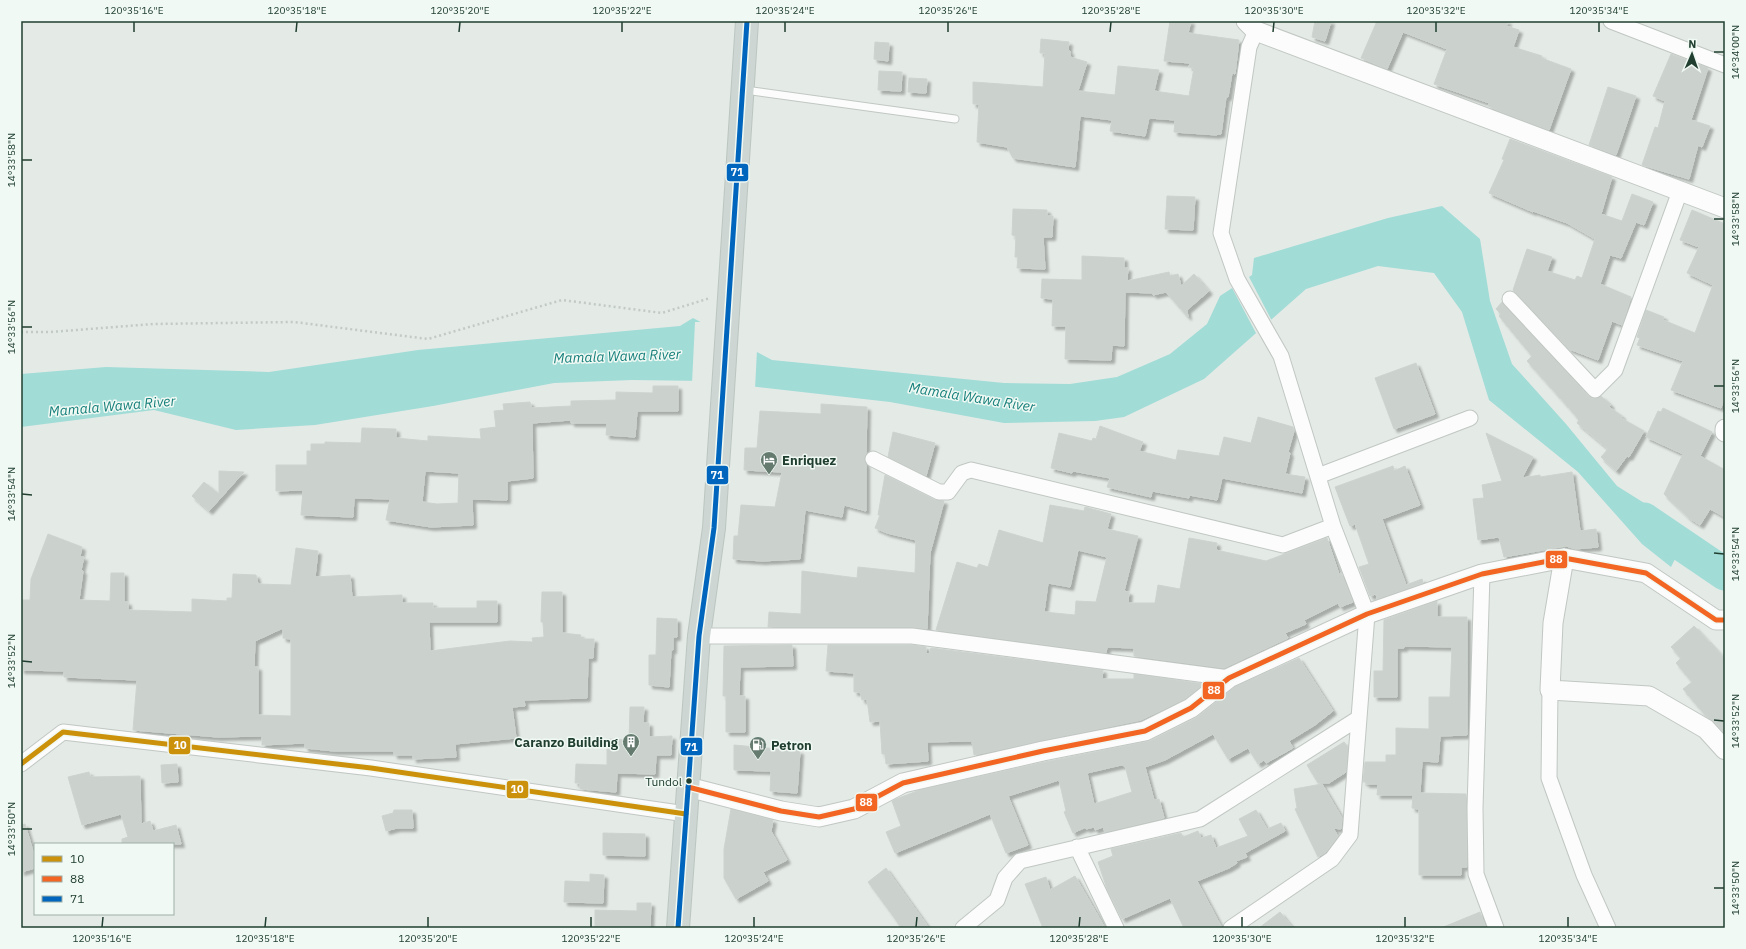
<svg xmlns="http://www.w3.org/2000/svg" width="1746" height="949" viewBox="0 0 1746 949" font-family="'IBM Plex Sans',sans-serif">
<style>
.water{fill:#a1dcd7}
.pier{fill:#e4eae6}
.lines{fill:none;stroke-linecap:round;stroke-linejoin:round}
.river{stroke:#a1dcd7;stroke-width:33}
.building{fill:#cbd1cd;stroke:#cdd3cf;fill-rule:evenodd;filter:url(#shadow)}
.service-casing{stroke:#c1c7c3;stroke-width:9}
.minor-casing{stroke:#c1c7c3;stroke-width:17}
.tertiary-casing{stroke:#c1c7c3;stroke-width:21}
.primary-casing{stroke:#bcc6c1;stroke-width:24}
.path{stroke:#c1cac4;stroke-width:2.5;stroke-dasharray:2 3;stroke-linecap:butt}
.service{stroke:#fbfcfb;stroke-width:7}
.minor{stroke:#fbfcfb;stroke-width:15}
.tertiary{stroke:#fbfcfb;stroke-width:19}
.primary{stroke:#cdd6d2;stroke-width:22}
.bus-1-casing{stroke:#f1f9f4;stroke-width:8}
.bus-2-casing{stroke:#f1f9f4;stroke-width:8}
.bus-3-casing{stroke:#f1f9f4;stroke-width:8}
.bus-1{stroke:#cc910a;stroke-width:5}
.bus-2{stroke:#f26522;stroke-width:5}
.bus-3{stroke:#0065bd;stroke-width:5}
.ticks{fill:none;stroke:#203f30;stroke-width:1.5}
.bus-dot{fill:#203f30;stroke:#f1f9f4;stroke-width:1.5}
.labels{text-anchor:middle;dominant-baseline:central;stroke-width:3;stroke-linejoin:round;paint-order:stroke}
.bus-label{font-size:12px;fill:#203f30;stroke:#f1f9f4;text-anchor:end}
.poi-label{font-size:13px;font-weight:bold;fill:#203f30;stroke:#f1f9f4;text-anchor:start}
.water-label{font-size:14px;font-style:italic;fill:#157f7a;stroke:#f1f9f4}
.line-badge{stroke:#f1f9f4;stroke-width:1.5}
.badge-label{font-size:11px;text-anchor:middle;font-weight:bold;fill:#fff}
.neatline{fill:none;stroke:#203f30;stroke-width:1.5}
.ticks-label{font-size:10px;text-anchor:middle;fill:#203f30}
</style>
<defs>
<filter id="shadow"><feDropShadow dx="3.5" dy="3.5" stdDeviation="1" flood-color="#0004"/></filter>
</defs>
<rect width="100%" height="100%" fill="#e4eae6"/>
<!-- water -->
<path class="water" d="M1442,206l38,33 10,62 22,63 54,60 51,62 72,45 -18,36 -29,-23 -64,-72 -89,-72 -27,-88 -28,-39 -56,-7 -72,23 -102,90 -80,38 -29,4 -91,2 -114,-21 -186,-21 -72,-1 -78,3 -121,23 -118,19 -79,5 -82,-20 -133,17v-53l85,-7 163,5 149,-22 262,-24 13,-8 79,42 232,23 66,1 47,-7 53,-23 37,-30 13,-28 32,-21 2,-17 134,-40z"/>
<!-- pier -->
<path class="pier" d="M1248,275l24,46 -15,14 -26,-49z
M695,322h10l52,28 -2,39 -63,-6z"/>
<g class="lines">
<!-- river -->
<path class="river" d="M1644,519l81,55"/>
</g>
<!-- building -->
<path class="building" d="M1170,21h21l-3,12 51,7 -4,34 -3,-1 -4,24h-2l-5,37h-4v1l-43,-3 1,-12 -26,-2 -4,18 -35,-5 2,-11 -32,-4 -5,51 -62,-9 -6,-11 -30,-5 2,-38h-6v-22l70,5 2,-34h-5l1,-14 28,3 -1,9h2v6l17,5 -9,29 37,4 3,-29 41,4 -5,21 35,5 5,-28 -5,-1 1,-4 -26,-2z
M1315,21h16l-6,20 -13,-4z
M1377,21h131l-2,5 13,4 -6,17 29,9 -1,2 30,11 -22,61 -48,-18 -13,-6 1,-3 -55,-19 13,-35 -44,-17 -16,37 -26,-11z
M875,42l14,1 -1,18 -14,-2z
M1671,54l37,14 -17,52 19,6 -8,21 -4,-2 -9,34 -47,-14 13,-38 3,1 7,-27 -12,-5z
M879,71l23,1 -1,19 -23,-1z
M909,78l18,1 -1,14 -18,-1z
M1608,87l28,9 -20,59 -27,-10z
M1510,139l102,38 -11,37 21,7 10,-27 21,8 -9,23 -8,-3 -15,36 -11,-3 -10,29 31,13 -9,28 -10,-4 -14,39 -29,-11 -56,-59 14,-41 25,8 -5,14 28,9 2,-4 5,2 13,-39 -28,-16 -34,-12v1l-44,-19 15,-33 -2,-1z
M1167,196l28,1 -2,33 -28,-1z
M1013,209l34,1v6h6l-1,21h-9l2,32 -28,-1 1,-11h-3l1,-21 -4,-1z
M1692,210l33,14v172l-4,12 -50,-18 12,-29 -46,-16 3,-7 -3,-1 9,-27 18,7 -1,3 32,13 18,-48 -26,-12 12,-26 -19,-7z
M1082,256l42,2v10h4l-1,13 42,-9 1,4 8,-2 3,12 13,-12 15,17 -22,19 1,7 -22,-25 -13,3v-2l-28,-1 -1,54 -12,-1 -1,15 -46,-1 1,-33h-14l1,-27 -12,-1 1,-19 40,1z
M1502,302l86,94 5,3 8,-3 10,9 -2,2 13,9 -1,2 23,13 -15,26 -2,-1 -11,15 -15,-14 7,-8 -31,-26 2,-3 -10,-12 -42,-47 5,-5 -33,-40 2,-2 -5,-5z
M1416,363l19,51 -41,15 -19,-51z
M653,386h25v25h-41l-2,26 -29,-2 1,-12h-36v-3l-39,3 1,55 -26,3v19l-35,-1 1,26 -42,2 -45,-7 4,-21 -36,-1 -1,19 -52,-2 2,-25 -27,1v-26h31v-14h4v-7h14v-2l36,1 1,-15 34,1v9l32,3v-5l53,3 -1,-10 16,-2 -2,-16 10,-1 -1,-6 27,-2 1,6 40,-2v-5l45,-1v-8l37,1zM425,471l34,2 -1,30 -21,1 -15,-2z
M821,404l46,3 -1,46 -2,6 2,6v46l-22,-6 -2,12 -37,-7 -5,49 -38,2 -29,-2 1,-23h4l3,-31 34,2 7,-35 -38,-2 1,-22h12l3,-37 61,3z
M1663,408l49,24 -12,24 25,14v47l-15,-8 -10,16 -11,-7 -25,-24 19,-40 -37,-17 12,-26 3,1z
M1258,417l35,10 1,4 -6,21 2,1 -5,21 20,3 -3,16 -80,-15 -5,22 -28,-5v3l-37,-7 -1,6 -44,-10 3,-9 -37,-7 -1,2 -21,-5 8,-35 33,8 1,-3 3,1 4,-13 43,16 -4,9 37,9 2,-10 41,6 5,-19 27,6z
M893,432l42,11 -9,33 -38,-19z
M1486,433l47,24 -11,21 18,-3v2l32,-5 8,59 16,-2 2,18 -23,2 -9,-3 -62,11 -5,-20 -21,3 -5,-41 11,-1 -2,-13 20,-4z
M1393,466l1,5 11,-5 15,39 -38,14 24,66 16,-6 1,4 -46,16 -1,-5 -6,2 -11,-29 10,-3 -14,-40 -5,2 -15,-39z
M219,471l25,1 -35,39 -17,-15 12,-14 15,12z
M885,475l50,25 9,1 -14,52 -3,76 -15,-2h-144l1,-15 32,2 1,-43 55,7 1,-11 57,6 1,-33 -29,-7 -12,-5 5,-13h-2z
M1050,505l34,6 1,-4 26,7 -4,15 31,7 -14,55 5,1 -1,11h27l3,-18 22,4 9,-51 28,5 -1,7 50,11 61,-23 12,36 2,-1 12,29 -13,5 -2,-4 -34,17 2,4 -21,9 3,5 -64,30 -90,-12v-8l-27,-1 -1,6 -170,-23 21,-68 20,6 2,-4 9,3 11,-37 44,13zM1078,550l29,7 -11,45 -20,-1 -1,14 -31,-3 4,-29 22,4z
M48,534l34,13 -2,10h4l-3,13 2,1 -4,29 31,1 1,-28h13v29h4v8l64,2v-13l35,2v-3h5l1,-24 23,1 2,9 33,1 5,-37 22,3 -3,26 35,-2 2,22 50,-2v8h31v5h44v-7h20v21h-68l1,29 80,-10 23,1 -1,-4 12,-1 -1,-15h-2l1,-30h20v41l19,2 -1,4h14l-1,19h-5l-1,40 -63,2 1,6 -13,1 4,31 -61,6 1,13 -43,2v-4h-19v-4h-60l-29,-3v-5l-43,2v-9l-44,1 -85,-7 4,-50 -73,-3v-6l-43,-1v-70h9l1,-21zM283,628v10l8,1v77l-33,-1v-48h-4l1,-26z
M1437,601v16h30v118l-27,1 -2,26 -16,-1 -2,32 46,1 1,73h-6v8h-42v-66l-7,-1 1,-13h-36l1,-11h-12v-2h-3l2,-20h21v-7h10v-27l33,1v-32h21l2,-50 -48,-1v2h-7v49h-23v-26h9l1,-51z
M657,618l20,1v18h-4v13h-2l-2,37 -20,-2v-30h7z
M1694,626l31,33v75l-11,-13 -8,-5 -23,-27 9,-7 -16,-19 5,-5 -10,-11z
M792,645l1,21 -53,1 -1,29h6v36h-19v-36h-3l1,-50z
M828,645h83l15,2v6l3,1 2,-6 172,22 -1,9h32v-5l70,10 -19,15 -44,21 -167,35 -2,-14 -45,1 1,19 -42,3 -1,-10h-3l-2,-33 -10,1 -3,-23 -5,1 -2,-8h-6v-19l-28,-2z
M1299,658l34,53 -18,14 -26,16 4,7 -27,15 -2,-3 -6,4 -10,-16 -20,11 -15,-25 -48,26 -20,7 9,33 5,-1 5,19 -59,14 -2,-5 -8,3 -1,-3 -8,2v-2l-13,6 -9,-21 2,-1 -7,-31 -51,16 20,49 -22,8 -16,-39 -95,39 -9,-21 15,-6 -9,-25 4,-2 24,-9 125,-28 105,-21 46,-23 39,-31zM1121,765l4,1 7,26 -38,12 -7,-31z
M630,707h14l-1,16h6v14l23,-1 -1,19h-15l-1,19 -38,-1 -1,19 -36,-3v-6h-5l1,-19 31,1v-26l22,1z
M1344,742l4,5 -2,25 -17,11h-11l-11,-18z
M734,745l66,6 -3,42 -27,-2 1,-20 -37,-1z
M177,764l1,18 -16,1 -1,-18z
M89,772l1,5 50,-1 1,48 9,-3 3,10 23,-6 5,19h-59v-5l6,-2 -7,-23 -39,11 -14,-48z
M1322,784l20,34 -1,11 -8,-1 5,8 -12,16 -8,5 -23,-48 2,-1 -3,-19z
M731,809l42,11 -2,11 16,29 -24,12 5,9 -32,18 -12,-21v-29z
M394,810h18l1,18h-16l-11,3 -4,-15 11,-3z
M1256,810l11,19 14,-6 4,8 -40,22 2,4 -11,4 1,2 -8,5 -32,13 25,47h-38l-14,-30 -48,21 -15,-30 -9,-27 15,-6 -2,-7 70,-16 2,4 15,-6 3,7 10,-3 5,13 32,-12 -9,-17z
M25,824l10,34v10l-14,4v-47z
M603,833l42,1v22l-42,-1z
M886,868l17,24 26,36h-28l-8,-12 -25,-34z
M590,874l14,1 -1,28 -39,-1 1,-21 25,1z
M1075,876l30,52h-62l-18,-44 21,-7 4,13z
M637,903h14l-1,25h-55v-18l42,1z
M1280,912l13,16h-34z
M1480,912l6,16h-45z"/>
<g class="lines">
<defs>
<path id="service" d="M745,90l210,29"/>
<path id="minor" d="M1611,21l114,44
M1510,299l85,91 20,-20 65,-179
M873,459l66,33h9l14,-19 9,-3 312,75 50,-19
M1318,476l152,-58
M1482,574l-7,234 1,66 20,54
M699,636h213l317,42
M1550,690l-1,88 35,97 24,53
M21,764l42,-32 308,36 315,46
M1077,847l39,81
M963,928l34,-28 8,-22 15,-17 180,-42 159,-101 8,-104 -34,-88 -52,-170 -44,-77 -16,-46 28,-186 7,-16
M1231,928l101,-69 18,-24 9,-117"/>
<path id="tertiary" d="M1246,21l10,10 469,177
M1725,429v3
M1564,558l-11,65 -3,67 99,6 57,33 19,21
M688,787l93,24 38,6 35,-8 49,-26 140,-32 102,-20 46,-23 38,-30 138,-64 115,-40 82,-16 82,15 70,47h9"/>
<path id="primary" d="M678,928l21,-292 15,-108 33,-507"/>
</defs>
<!-- service casing -->
<use href="#service" class="service-casing"/>
<!-- minor casing -->
<use href="#minor" class="minor-casing"/>
<!-- tertiary casing -->
<use href="#tertiary" class="tertiary-casing"/>
<!-- primary casing -->
<use href="#primary" class="primary-casing"/>
<!-- path -->
<path class="path" d="M21,332h30l102,-8 141,-2 134,17 134,-39 100,13 48,-15"/>
<!-- service -->
<use href="#service" class="service"/>
<!-- minor -->
<use href="#minor" class="minor"/>
<!-- tertiary -->
<use href="#tertiary" class="tertiary"/>
<!-- primary -->
<use href="#primary" class="primary"/>
<defs>
<path id="bus-1" d="M21,764l42,-32 308,36 315,46"/>
<path id="bus-2" d="M688,787l93,24 38,6 35,-8 49,-26 140,-32 102,-20 46,-23 38,-30 138,-64 115,-40 82,-16 82,15 70,47h9"/>
<path id="bus-3" d="M678,928l21,-292 15,-108 33,-507"/>
</defs>
<!-- bus-1 casing -->
<use href="#bus-1" class="bus-1-casing"/>
<!-- bus-2 casing -->
<use href="#bus-2" class="bus-2-casing"/>
<!-- bus-3 casing -->
<use href="#bus-3" class="bus-3-casing"/>
<!-- bus-1 -->
<use href="#bus-1" class="bus-1"/>
<!-- bus-2 -->
<use href="#bus-2" class="bus-2"/>
<!-- bus-3 -->
<use href="#bus-3" class="bus-3"/>
</g>
<!-- ticks -->
<path class="ticks" d="M134,32v-10M296,32l1,-10M459,32l1,-10M622,32v-10M785,32v-10M948,32v-10M1110,32l1,-10M1273,32l1,-10M1436,32v-10M1599,32v-10M1714,52h10M22,160h10M1714,219h10M22,327h10M1714,386h10M22,494l10,1M1714,553l10,1M22,661l10,1M1714,720l10,1M22,829h10M1714,888h10M102,927l1,-10M265,927l1,-10M428,927v-10M591,927v-10M754,927v-10M916,927l1,-10M1079,927l1,-10M1242,927v-10M1405,927v-10M1568,927v-10"/>
<!-- icons -->
<defs>
<symbol id="hotel-pin" viewBox="-11 -11 22 30"><path d="M0 17L-7.5 6A9.5 9.5 0 1 1 7.5 6Z" fill="#657b70" stroke="#f1f9f4"/><path d="M-6-4.5h1.5V1H6V5H4.5V3h-9V5H-6ZM-4 0a1.8 1.8 0 1 1 3.6 0ZM.5 0V-2.5h3Q6-2.5 6 0Z" fill="#fff"/></symbol>
<symbol id="building-pin" viewBox="-11 -11 22 30"><path d="M0 17L-7.5 6A9.5 9.5 0 1 1 7.5 6Z" fill="#657b70" stroke="#f1f9f4"/><path d="M-4-6H4V6H1V3H-1V6H-4ZM-2.5-4.3h1.7v1.8h-1.7ZM.8-4.3h1.7v1.8H.8ZM-2.5-1h1.7V.8h-1.7ZM.8-1h1.7V.8H.8Z" fill="#fff"/></symbol>
<symbol id="fuel-pin" viewBox="-11 -11 22 30"><path d="M0 17L-7.5 6A9.5 9.5 0 1 1 7.5 6Z" fill="#657b70" stroke="#f1f9f4"/><path d="M-5.5-6h7V0h2V4h1.3V-2.5L3-4.5l.8-.8L6-3V5H2.5V1h-1V6h-7ZM-4.2-4.7v3.2H.2V-4.7Z" fill="#fff"/></symbol>
</defs>
<g fill-rule="evenodd">
<use href="#hotel-pin" x="759" y="450" width="20" height="27"/>
<use href="#building-pin" x="621" y="732" width="20" height="27"/>
<use href="#fuel-pin" x="748" y="735" width="20" height="27"/>
</g>
<!-- markers -->
<circle class="bus-dot" cx="689" cy="781" r="3.5"/>
<g class="labels">
<!-- bus labels -->
<g class="bus-label">
<text x="682" y="781">Tundol</text>
</g>
<!-- poi labels -->
<g class="poi-label">
<text x="782" y="460">Enriquez</text>
<text x="618" y="742" text-anchor="end">Caranzo Building</text>
<text x="771" y="745">Petron</text>
</g>
<!-- water labels -->
<g class="water-label">
<text transform="translate(617 356) rotate(-2)">Mamala Wawa River</text>
<text transform="translate(972 397) rotate(9)">Mamala Wawa River</text>
<text transform="translate(112 406) rotate(-5)">Mamala Wawa River</text>
</g>
</g>
<g class="line-badge">
<rect x="726" y="163" width="23" height="19" rx="4" fill="#0065bd"/>
<rect x="706" y="465" width="23" height="20" rx="4" fill="#0065bd"/>
<rect x="1545" y="550" width="23" height="19" rx="4" fill="#f26522"/>
<rect x="1202" y="681" width="23" height="19" rx="4" fill="#f26522"/>
<rect x="168" y="736" width="23" height="19" rx="4" fill="#cc910a"/>
<rect x="680" y="737" width="23" height="19" rx="4" fill="#0065bd"/>
<rect x="506" y="780" width="23" height="19" rx="4" fill="#cc910a"/>
<rect x="855" y="793" width="23" height="19" rx="4" fill="#f26522"/>
</g>
<g class="badge-label">
<text x="737" y="176">71</text>
<text x="717" y="479">71</text>
<text x="1556" y="563">88</text>
<text x="1214" y="694">88</text>
<text x="180" y="749">10</text>
<text x="691" y="751">71</text>
<text x="517" y="793">10</text>
<text x="866" y="806">88</text>
</g>
<!-- border -->
<rect width="1746" height="949" fill="none" stroke="#f1f9f4" stroke-width="44"/>
<!-- legend -->
<rect x="34" y="843" width="140" height="72" fill="#f1f9f4" stroke="#9dafa6"/>
<rect x="42" y="856" width="20" height="6" fill="#cc910a" stroke="#9dafa6"/>
<text x="70" y="863" font-size="12" fill="#203f30">10</text>
<rect x="42" y="876" width="20" height="6" fill="#f26522" stroke="#9dafa6"/>
<text x="70" y="883" font-size="12" fill="#203f30">88</text>
<rect x="42" y="896" width="20" height="6" fill="#0065bd" stroke="#9dafa6"/>
<text x="70" y="903" font-size="12" fill="#203f30">71</text>
<!-- north arrow -->
<g transform="translate(1692 54) rotate(2)" stroke="#f1f9f4" stroke-width="3" paint-order="stroke">
<path d="M0-3L7 15L0 10L-7 15Z" fill="#203f30"/>
<text y="-6" font-size="11" font-weight="bold" text-anchor="middle" fill="#203f30">N</text>
</g>
<rect x="22" y="22" width="1702" height="905" class="neatline"/>
<g class="ticks-label">
<text x="134" y="14">120°35'16"E</text>
<text x="297" y="14">120°35'18"E</text>
<text x="460" y="14">120°35'20"E</text>
<text x="622" y="14">120°35'22"E</text>
<text x="785" y="14">120°35'24"E</text>
<text x="948" y="14">120°35'26"E</text>
<text x="1111" y="14">120°35'28"E</text>
<text x="1274" y="14">120°35'30"E</text>
<text x="1436" y="14">120°35'32"E</text>
<text x="1599" y="14">120°35'34"E</text>
<text transform="translate(1735 52) rotate(-90)" y="4">14°34'00"N</text>
<text transform="translate(11 160) rotate(-90)" y="4">14°33'58"N</text>
<text transform="translate(1735 219) rotate(-90)" y="4">14°33'58"N</text>
<text transform="translate(11 327) rotate(-90)" y="4">14°33'56"N</text>
<text transform="translate(1735 386) rotate(-90)" y="4">14°33'56"N</text>
<text transform="translate(11 494) rotate(-90)" y="4">14°33'54"N</text>
<text transform="translate(1735 554) rotate(-90)" y="4">14°33'54"N</text>
<text transform="translate(11 661) rotate(-90)" y="4">14°33'52"N</text>
<text transform="translate(1735 721) rotate(-90)" y="4">14°33'52"N</text>
<text transform="translate(11 829) rotate(-90)" y="4">14°33'50"N</text>
<text transform="translate(1735 888) rotate(-90)" y="4">14°33'50"N</text>
<text x="102" y="942">120°35'16"E</text>
<text x="265" y="942">120°35'18"E</text>
<text x="428" y="942">120°35'20"E</text>
<text x="591" y="942">120°35'22"E</text>
<text x="754" y="942">120°35'24"E</text>
<text x="916" y="942">120°35'26"E</text>
<text x="1079" y="942">120°35'28"E</text>
<text x="1242" y="942">120°35'30"E</text>
<text x="1405" y="942">120°35'32"E</text>
<text x="1568" y="942">120°35'34"E</text>
</g>
</svg>
